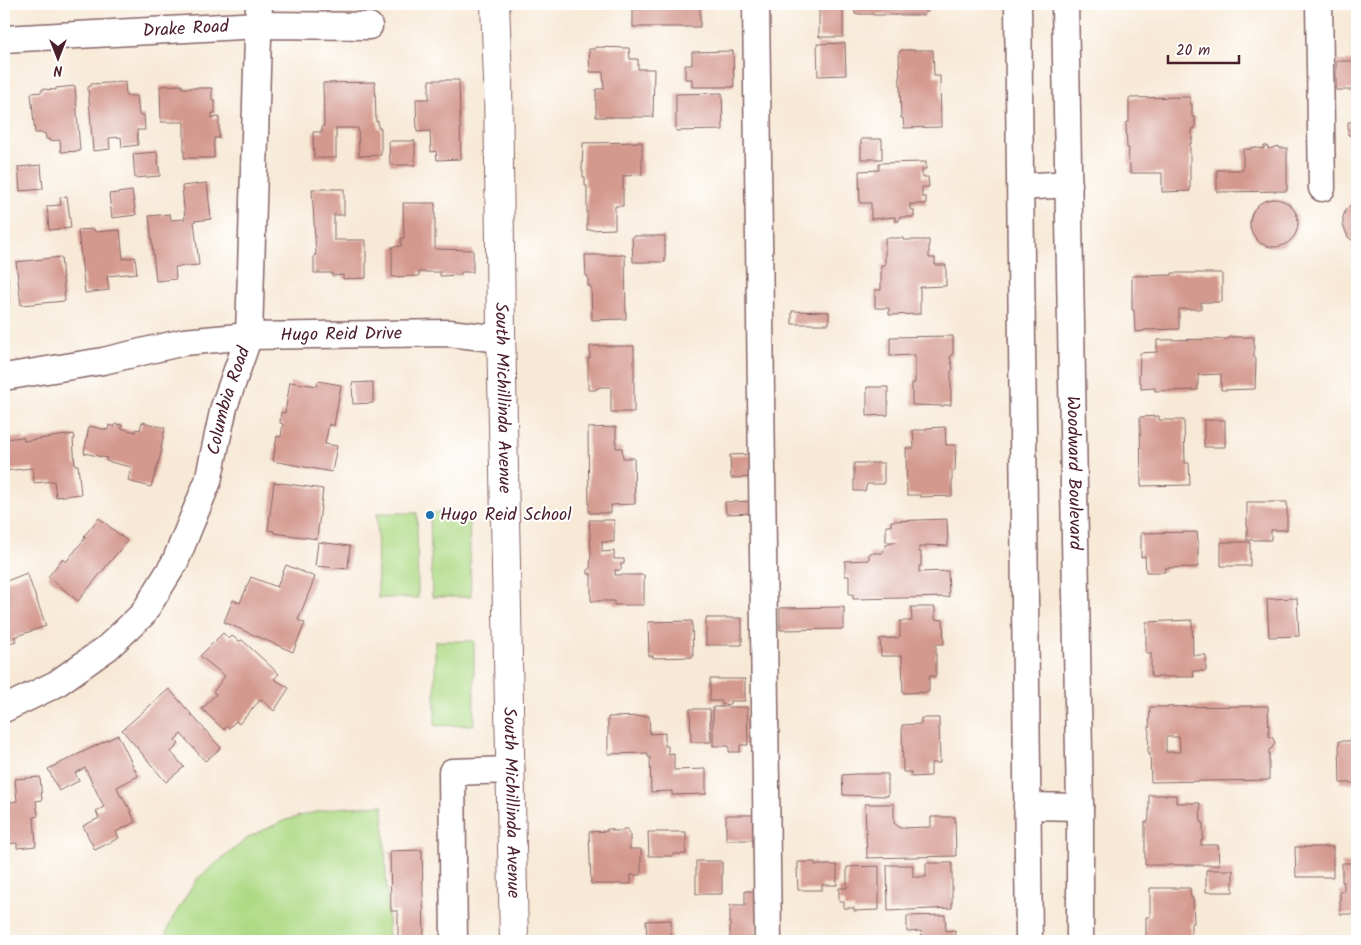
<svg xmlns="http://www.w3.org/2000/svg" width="1361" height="945" viewBox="0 0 1361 945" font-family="Kalam,sans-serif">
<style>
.green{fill:#aeda85;stroke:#7c7c58}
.building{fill:#d4998e;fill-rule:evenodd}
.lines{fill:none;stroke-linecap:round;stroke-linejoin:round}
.minor-casing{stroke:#876667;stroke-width:29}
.major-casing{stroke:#876667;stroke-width:30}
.minor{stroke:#fff;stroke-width:26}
.major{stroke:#fff;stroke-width:28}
.poi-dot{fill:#1f6fb2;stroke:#fff;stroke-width:2}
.labels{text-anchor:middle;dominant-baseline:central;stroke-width:4;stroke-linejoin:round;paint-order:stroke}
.street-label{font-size:18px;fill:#4a1f2b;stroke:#fff}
.poi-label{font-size:18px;fill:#4a1f2b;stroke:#fff;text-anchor:start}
</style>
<rect width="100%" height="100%" fill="#fff"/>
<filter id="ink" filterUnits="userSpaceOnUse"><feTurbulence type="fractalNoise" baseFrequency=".02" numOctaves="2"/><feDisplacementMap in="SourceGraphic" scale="10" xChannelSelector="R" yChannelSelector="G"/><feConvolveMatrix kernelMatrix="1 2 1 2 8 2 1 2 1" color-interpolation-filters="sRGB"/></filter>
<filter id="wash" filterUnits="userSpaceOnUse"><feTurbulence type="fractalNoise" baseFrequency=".0096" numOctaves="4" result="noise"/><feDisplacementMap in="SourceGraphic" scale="20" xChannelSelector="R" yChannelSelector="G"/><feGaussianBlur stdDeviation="1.12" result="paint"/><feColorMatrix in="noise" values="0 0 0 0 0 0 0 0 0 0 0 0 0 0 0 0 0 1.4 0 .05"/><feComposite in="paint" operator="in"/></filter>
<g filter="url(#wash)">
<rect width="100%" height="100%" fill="#f7e9d6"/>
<!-- green -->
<path class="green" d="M377,513h40l1,85h-40z
M430,513h39l2,84h-39z
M435,641h39v84l-39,1z
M383,805l6,136h-226l9,-22 25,-40 52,-42 34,-16 24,-7 29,-6z"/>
<g id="blocks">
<!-- building -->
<path class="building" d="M646,4h54v23h-67v-18h4v-2h9z
M834,4h94v8h-4l1,3h-52v-1h-18v-7h-12v30h-24v-29h15z
M845,43l1,32 -28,1 -1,-32z
M595,47l34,1 1,11h8v10h16l-1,48h-57v-28h8l-1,-17h-13l-1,-23h6z
M901,50h32l1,26h6l1,51 -37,1 -1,-10h-2l-2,-66z
M733,51l1,36h-42v-8h-7v-14h7v-13z
M1336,61h21v29h-21z
M429,80h30l2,79 -24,1 -1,-9 -5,1 -1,-21 -13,1 -1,-33h13z
M125,82l1,14h11l2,19h5l1,15h-8l1,15 -16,2 -1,-10 -12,1 1,11 -17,2 -5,-64 3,-1v-2z
M375,82l1,40 2,-1v7h3v27l-22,1 -1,-28h-22v30h-22l-1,-26h9v-6h2l-1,-43z
M182,85v3h30v12h3v13h-3v5l7,-1v21h-5v20h-30v-36h-23l-1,-36z
M75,86l5,65 -19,1 -1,-12 -11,1v-2h-3l-1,-6h-10l-4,-40 11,-1v-3l14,1v-2z
M722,93l1,37 -47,1v-37z
M1190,97v7h2v13h3v12h-3v14h-2v48l-28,1v-19h-32v-9l-2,-2 1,-14h-2l-1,-25 3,-1v-24z
M1353,102h4v33h-9v-13h5z
M861,139h21v20h-21z
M389,141h26v24h-25z
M642,142v33l-19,1v30h-8v23l-28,1v-44h-2v-9h-2v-6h-1l1,-28z
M1264,146h4v3l11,-3v2h8v43l-70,1v-22h26v-21h8v-2l13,2z
M157,152l3,24 -25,2 -2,-24z
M926,162v7h-4v8h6l1,10h-7v10h4v7h-16v6h4v7h-15v4h-4v-4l-24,2v-16h-11l-1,-32 20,-1v-7z
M41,165l2,24 -23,2 -2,-24z
M207,183l4,36 -17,2 5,44 -24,2 1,12 -20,2 -7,-65 21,-2 1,6 14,-1 -3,-33z
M312,189h32v26h-10v25h32v38l-23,1v-4l-11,1v-3h-18v-18h2z
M132,191l4,24 -24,3 -3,-24z
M67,196l4,32 -22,2 -2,-24 14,-1 -1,-8z
M1250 223a24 24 0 1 1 48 0a24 24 0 1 1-48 0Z
M1357,199v45l-9,-7 -5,-12v-8l3,-8z
M403,203h32v46l38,1v22h-12v3l-21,1v-4h-21v4l-27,1v-30l9,-1v-8h3z
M94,229l1,3 25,-2 3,29 12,-2 2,16 -30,3 2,14 -24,3 -7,-63z
M632,236h33v26h-32z
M885,238h18v2h26v18h6v7h11v21l-26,1v27l-31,1v-7h-14v-18h6v-25h4z
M585,255h40l1,64 -34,1 -1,-34h-3v-10h-2z
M4,257h3l2,47 -5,1z
M61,257l4,44 -44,4 -5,-43z
M1172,273h50v29h-21v7h-22v20l-35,1v1l-9,1 -1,-22h-2v-34l40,-1z
M792,311l37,1v12h-37z
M953,336v19l-3,2 3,12 -2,2v34h-7v1l-32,-1v-22h3v-28l-25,1v-19z
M1229,337h25v20l2,2 -1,30 -34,1v-16l-23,1v15l-43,1v-3l-14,1v-7h-2l1,-29 17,-1v-12l72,-1z
M590,346h44v66h-23v-25h-11l-4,2v1h-8v-32h2z
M318,381l23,4 -7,41 -5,-2 -4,20 12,2 -5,26 -59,-11 4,-25 4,1 2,-13 -3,-1 1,-11 4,1 5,-31 27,4z
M373,382v21l-20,1 -1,-21z
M867,387h21v28l-21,1z
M1159,416v4h25l1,43h4l1,22 -49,1 -1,-69z
M1204,420h21v27h-21z
M142,422l23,6 -4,21 1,1 -11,37 -23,-6 3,-14 -25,-6 1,-3 -23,-5 5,-27 19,4 1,-5 6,2v-3l7,1 -1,3 15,4v-3l4,1z
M616,427v21h6l1,10h11l1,46 -24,1v8h-22l-1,-85z
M945,427l1,18h10l-1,26h-3v25l-32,1v-2h-13l-1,-47h8l-1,-18h13v-2z
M74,434l1,5h-2l2,26h3l3,29 -25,3 -2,-16 -20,2 -1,-15 -29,3v-32l19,-2 1,4z
M756,454l1,23 -26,1 -1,-23z
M854,463h30v21h-17l-2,7h-11z
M274,482l49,7 -6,50 -43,-6v-2l-6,-1z
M758,501v12l-32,1 -1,-12z
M1247,502h40v28h-16v10h-24z
M99,518l28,23 -49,60 -30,-24 14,-18 4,3 20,-25 -2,-1z
M947,519l1,27 -22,-1v2h-7v5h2v14h-2v6l29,-1 1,26 -96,2v-5h-4v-18h-4v-15l24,-1v-7h13l4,-8 10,-3h-10v-16h5v-5z
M589,520h25v22h-12v10l12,-1v8h10v5h-3v6h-6v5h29v30h-30v-4h-23v-27h-3v-5h2l1,-17z
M1197,532l1,11v24l-33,1v4h-19l-1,-16 -4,1v-24z
M318,542l32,4 -2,23 -33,-3z
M1221,542h29v24h-29z
M286,565l29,12 -17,43 7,3 -12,29 -69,-30 9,-22 7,3 11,-26 26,10z
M27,573l19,53 -32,11 2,4 -12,4v-63z
M1297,598l2,38 -30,1 -2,-38z
M844,607v22l-64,1v-22z
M911,607h24v12l8,1 1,24h-8v32h-7v16l-26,1 -1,-37h-21l-1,-17 17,-1 3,-2v-15h12z
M706,618h36v27h-36z
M1192,620l1,35h13v16h-13l1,6h-43v-24h-5v-31z
M692,621l1,36 -40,1v-2h-4l-1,-34z
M223,633l6,6 3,-3 7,5 3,-1 37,34 -5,5 15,9 -15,23 -13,-12 -22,25 -3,-3 -7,7 -2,-2 -3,4 -22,-21 14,-15 -3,-2 12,-16 -25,-20z
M710,679h35v22h-15v3l-8,1v-4h-12z
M169,689l52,59 -16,13 -24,-27 -6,6 4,4 -8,8 13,15 -18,15 -44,-52z
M1268,706l1,30 4,2 2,5 -2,4 -4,3v30l-118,2 -1,-28h-2l2,-47zM1166,737h13l1,15h-14z
M713,707h34l1,38h-8v7h-11v-6h-16z
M690,709h20l1,33h-20z
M649,716l1,18 15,-1v13h3v8l6,-1v17l32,-1v25l-34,1v-4l-21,1 -1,-35h-2v-4l-40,1v-37z
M921,718h18l1,45h-9v13l-20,1v-5h-8l-1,-47 19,-1z
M118,735l20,41 -21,11 4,10 1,-1 5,10 1,-1 7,17 -19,10 3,6 -24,12 -12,-24 16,-8 -3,-7 8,-4 -19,-39 -10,5 4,8 -20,10 -11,-22z
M1339,741h18v42h-17z
M855,774h33v22l-45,-1 -1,-20z
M40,777l2,23 -6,1 2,15 -4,1 2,29 -19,2v-5l-13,1v-41l13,-2 -2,-22z
M1149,795h27v8h24l1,19h2v18h-2v5h17l1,20h-74v-43h3l1,-5z
M865,804h29v19l6,5 31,-1v-10h24l1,39 -89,2z
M726,815h32v25h-32z
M607,829h5v2h11v-2h5v4l2,1v14l-1,1h12v26h-10v9h-40l-2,-52 18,-1z
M648,832h38v22h-13v2h-24z
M1295,847h38v30h-37z
M422,850l2,89 -26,1v-29h-7l-1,-60z
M696,861h26v33h-26z
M798,862h17v3h22v20h-15v5h-24l-1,-21h1z
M926,863h26v45l-64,3 -1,-46h26v12h13z
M1342,863h15v53h-2v-2h-15v-23h4v-9h-2z
M879,866v44l-25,1v-3h-10v-6h-5v-14h8v-21z
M1206,870h27v22h-27z
M1150,888h40l1,10h2l1,25h-3v18h-45v-24h4z
M745,891h17l-6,47h-26v-33h15z
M945,915l1,16 9,-1 1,11h-34l-1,-10 -14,1v-16z
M671,920v21h-24l-1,-20z
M1311,935v6h-45v-5z"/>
</g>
</g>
<g filter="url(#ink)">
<use href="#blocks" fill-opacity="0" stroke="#876667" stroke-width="1"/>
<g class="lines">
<defs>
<g id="minor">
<path d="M756,4l12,937"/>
<path d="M1018,4l11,937"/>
<path id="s1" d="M1065,4l15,803v134"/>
<path d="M1319,4l3,184"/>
<path id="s2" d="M4,39l255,-14 110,1"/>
<path d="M1021,187l48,-3"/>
<path id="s3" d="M4,377l99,-16 81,-19 65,-6 200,-3 52,6"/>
<path id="s4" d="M4,709l52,-25 51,-36 36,-34 32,-52 33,-81 16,-74 25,-71 10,-332"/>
<path d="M1027,806l53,1"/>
<path d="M454,941l-2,-169 59,-2"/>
</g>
<g id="major">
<path id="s5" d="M495,4l3,76 3,250 13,611"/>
</g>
</defs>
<!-- minor casing -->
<use href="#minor" class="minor-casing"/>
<!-- major casing -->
<use href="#major" class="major-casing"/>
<!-- minor -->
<use href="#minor" class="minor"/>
<!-- major -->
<use href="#major" class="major"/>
</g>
</g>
<!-- markers -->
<circle class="poi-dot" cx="430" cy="515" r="5"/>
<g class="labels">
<!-- street labels -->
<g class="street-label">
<text stroke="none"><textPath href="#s2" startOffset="182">Drake Road</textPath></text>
<text stroke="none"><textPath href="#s3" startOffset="341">Hugo Reid Drive</textPath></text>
<text stroke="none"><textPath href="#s5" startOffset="394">South Michillinda Avenue</textPath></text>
<text stroke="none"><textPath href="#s4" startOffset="401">Columbia Road</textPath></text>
<text stroke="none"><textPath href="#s1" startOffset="469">Woodward Boulevard</textPath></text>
<text stroke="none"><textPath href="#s5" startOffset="799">South Michillinda Avenue</textPath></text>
</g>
<!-- poi labels -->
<g class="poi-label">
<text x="440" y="515">Hugo Reid School</text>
</g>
</g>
<!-- margin -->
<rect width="1361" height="945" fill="none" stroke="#fff" stroke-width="20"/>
<!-- north arrow -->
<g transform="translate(58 58) rotate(180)" stroke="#ffffff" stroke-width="4" paint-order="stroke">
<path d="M0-4L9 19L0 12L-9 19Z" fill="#4a1f2b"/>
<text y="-8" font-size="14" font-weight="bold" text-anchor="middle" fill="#4a1f2b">N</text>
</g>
<!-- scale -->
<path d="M1168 55v8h71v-8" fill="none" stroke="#4a1f2b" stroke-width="2.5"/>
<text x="1176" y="55" font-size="15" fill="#4a1f2b" stroke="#ffffff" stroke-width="4" paint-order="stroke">20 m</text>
</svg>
